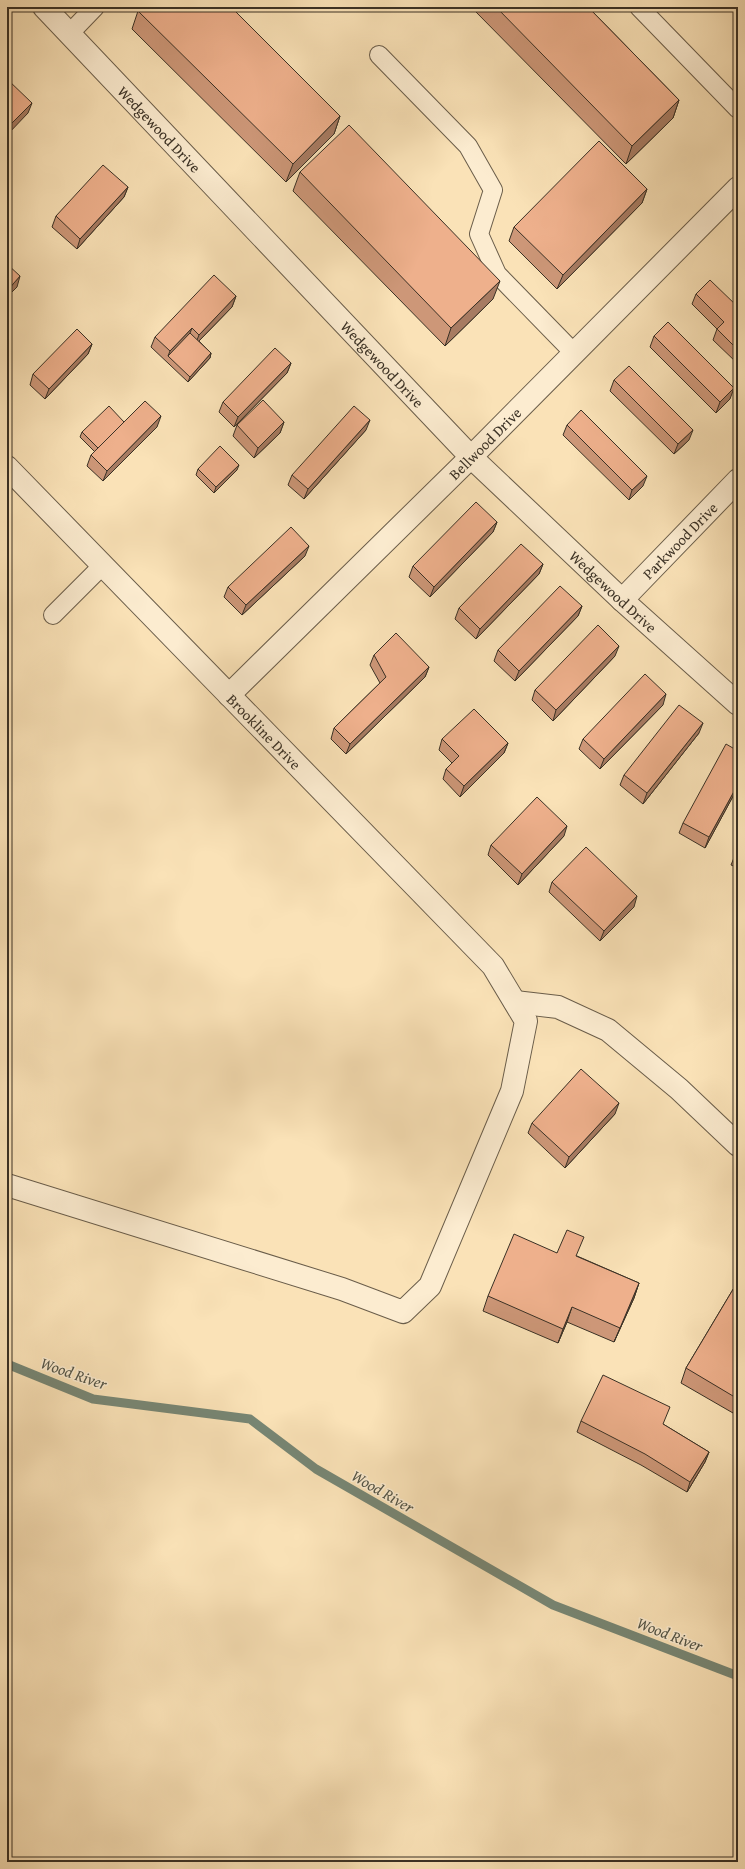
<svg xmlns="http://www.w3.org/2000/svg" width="745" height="1869" viewBox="0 0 745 1869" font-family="'Gentium Book Plus',serif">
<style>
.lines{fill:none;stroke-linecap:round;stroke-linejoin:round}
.stream{stroke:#778674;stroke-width:9}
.lane-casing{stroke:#6a5d4a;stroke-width:20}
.street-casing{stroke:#6a5d4a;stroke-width:24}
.lane{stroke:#fcecd0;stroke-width:18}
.street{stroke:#fcecd0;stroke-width:22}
.wall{fill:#cd9778;stroke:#3a3125}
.shaded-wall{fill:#a77b62;stroke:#3a3125}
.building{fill:#eeb08c;stroke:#3a3125}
.labels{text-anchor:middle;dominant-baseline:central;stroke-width:3;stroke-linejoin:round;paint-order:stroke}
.street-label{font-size:15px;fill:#3a3125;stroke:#fcecd0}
.water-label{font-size:16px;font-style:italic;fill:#535446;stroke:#fcecd0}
</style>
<rect width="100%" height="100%" fill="#fae2b7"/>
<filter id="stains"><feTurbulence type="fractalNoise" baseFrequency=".005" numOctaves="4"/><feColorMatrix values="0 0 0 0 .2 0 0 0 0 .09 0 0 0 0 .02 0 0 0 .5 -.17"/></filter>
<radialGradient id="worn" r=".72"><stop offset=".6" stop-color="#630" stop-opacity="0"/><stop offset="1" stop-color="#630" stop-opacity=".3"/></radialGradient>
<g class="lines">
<!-- stream -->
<path class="stream" d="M7,1364l86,35 157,20 66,50 237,136 185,71"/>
<defs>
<path id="lane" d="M639,7l99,102
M70,33l25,-26
M379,55l89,91 25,44 -14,44 18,40 77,79
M53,615l49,-49"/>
<g id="street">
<path id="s1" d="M44,7l427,450 151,143 116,104"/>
<path id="s2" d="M7,467l486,499 33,55 -14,70 -82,195 -27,26 -61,-23 -335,-104"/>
<path id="s3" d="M622,600l116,-120"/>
<path id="s4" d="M229,695l242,-238 267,-269"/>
<path d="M515,1002l43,5 50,23 71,59 59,56"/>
</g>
</defs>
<!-- lane casing -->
<use href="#lane" class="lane-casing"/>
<!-- street casing -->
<use href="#street" class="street-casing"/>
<!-- lane -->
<use href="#lane" class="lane"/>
<!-- street -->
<use href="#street" class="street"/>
</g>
<!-- wall -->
<path class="wall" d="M478,7h110l91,93 -6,18 -47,46 -150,-152z
M138,11l202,105 -6,18 -48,48 -154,-153z
M300,172l193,127 -48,47 -152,-155z
M128,187l-4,10 -47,52 -25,-22 4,-11z
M647,189l-5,14 -85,86 -48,-48 5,-14z
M738,250v10l-3,-3z
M696,294l42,13v55l-1,1 -24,-23 4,-11 -25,-25z
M236,296l-4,11 -33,34 12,12 -1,5 -22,24 -37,-35 4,-10z
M654,336l76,63 -14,14 -66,-66z
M92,344l-4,10 -43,45 -15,-14 3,-11z
M291,363l-4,10 -53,54 -15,-15 4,-10z
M614,380l75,60 -15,14 -64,-63z
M124,422l33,5 -54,54 -16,-15 4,-11 4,-3 -15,-15 2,-5z
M284,422l-4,11 -26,25 -21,-22 4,-11z
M567,425l76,61 -14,14 -66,-65z
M366,430l-62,69 -16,-14 4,-10z
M198,469l39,1 -23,23 -18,-18z
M497,522l-4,10 -63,65 -21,-20 4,-11z
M305,556l-63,59 -18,-18 4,-10z
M543,564l-4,10 -63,65 -21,-20 4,-11z
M582,606l-4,10 -63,65 -21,-20 4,-11z
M374,655l55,12 -4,10 -79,77 -15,-15 3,-11 46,-45 -10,-18z
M615,656l-62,65 -21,-21 3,-10z
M663,705l-63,64 -21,-20 4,-10z
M699,733l-56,71 -23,-19 4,-10z
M442,739l66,4 -4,10 -44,44 -17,-18 3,-10 6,-6 -13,-13z
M738,787l-33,61 -26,-15 4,-10z
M564,836l-46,49 -30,-30 3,-10z
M738,848v20l-7,-3z
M552,882l82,25 -34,34 -51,-49z
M615,1114l-50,54 -37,-35 4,-10z
M557,1253l20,3 62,27 -5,15 -20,44 -47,-20 -9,21 -75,-32 5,-15z
M738,1281v124l-5,8 -52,-30 5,-15z
M581,1421l82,3 46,28 -4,10 -18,30 -46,-27 -64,-33z"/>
<!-- shaded-wall -->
<path class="shaded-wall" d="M679,100l-6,18 -47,46 6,-18z
M32,103l-4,10 -21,22v-7z
M340,116l-6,18 -48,48 7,-18z
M128,187l-4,10 -47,52 3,-10z
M647,189l-5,14 -85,86 6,-14z
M20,276l-3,11 -10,10v-6z
M500,281l-7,18 -48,47 6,-18z
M236,296l-4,11 -37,38 4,-10z
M192,328l-4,10 -20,18 2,-5z
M92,344l-4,10 -43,45 4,-10z
M211,353l-1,5 -22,24 2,-5z
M291,363l-4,10 -53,54 4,-10z
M734,388l-4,11 -14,14 4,-11z
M161,416l-4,11 -54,54 4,-10z
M370,420l-4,10 -62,69 4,-10z
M284,422l-4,11 -26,25 4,-10z
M693,430l-4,10 -15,14 4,-10z
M239,465l-2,5 -23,23 2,-6z
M647,476l-4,10 -14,14 3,-10z
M497,522l-4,10 -63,65 4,-10z
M309,546l-4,10 -63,59 4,-10z
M543,564l-4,10 -63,65 4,-10z
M582,606l-4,10 -63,65 4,-10z
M619,646l-4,10 -62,65 3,-11z
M429,667l-4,10 -79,77 4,-10z
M666,694l-3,11 -63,64 4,-10z
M703,723l-4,10 -56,71 4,-11z
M508,743l-4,10 -44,44 4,-11z
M738,784v3l-33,61 4,-11z
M567,826l-3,10 -46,49 4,-11z
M637,896l-3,11 -34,34 4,-10z
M619,1103l-4,11 -50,54 4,-11z
M639,1283l-5,15 -20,44 6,-14z
M572,1307l-5,15 -9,21 5,-14z
M738,1399v6l-5,8z
M709,1452l-4,10 -18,30 3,-10z"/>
<!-- building -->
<path class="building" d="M143,7h88l109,109 -47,48 -155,-153z
M496,7h92l91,93 -47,46z
M7,79l25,24 -25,25z
M349,125l151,156 -49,47 -151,-156z
M599,141l48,48 -84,86 -49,-48z
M103,165l25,22 -48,52 -24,-23z
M7,264l13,12 -13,15z
M214,275l22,21 -37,39 -7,-7 -22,23 -15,-14z
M710,280l28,27v43l-21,-21 7,-7 -28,-28z
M668,322l66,66 -14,14 -66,-66z
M77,329l15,15 -43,45 -16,-15z
M190,333l21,20 -21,24 -22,-21z
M275,348l16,15 -53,54 -15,-15z
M629,366l64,64 -15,14 -64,-64z
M263,400l21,22 -26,26 -21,-23z
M145,401l16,15 -54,55 -16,-16z
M109,406l15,16 -26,26 -16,-16z
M354,406l16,14 -62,69 -16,-14z
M581,410l66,66 -15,14 -65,-65z
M220,446l19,19 -23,22 -18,-18z
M476,502l21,20 -63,65 -21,-21z
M291,527l18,19 -63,59 -18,-18z
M521,544l22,20 -63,65 -21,-21z
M560,586l22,20 -63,65 -21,-21z
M598,625l21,21 -63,64 -21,-20z
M396,633l33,34 -79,77 -16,-16 52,-51 -12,-22z
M645,674l21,20 -62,65 -21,-20z
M679,705l24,18 -56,70 -23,-18z
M474,709l34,34 -44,43 -18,-17 13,-13 -17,-17z
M726,744l12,7v33l-29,53 -26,-14z
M537,797l30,29 -45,48 -31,-29z
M586,847l51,49 -33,35 -52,-49z
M738,848v8l-3,-1z
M581,1069l38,34 -50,54 -37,-34z
M567,1230l17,7 -8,19 63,27 -19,45 -48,-21 -9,22 -75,-33 26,-62 43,19z
M738,1281v118l-52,-31z
M603,1375l67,32 -7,17 46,28 -19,30 -45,-28 -64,-33z"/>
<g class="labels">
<!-- street labels -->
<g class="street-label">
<text stroke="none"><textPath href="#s1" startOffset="168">Wedgewood Drive</textPath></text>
<text stroke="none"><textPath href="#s1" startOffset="492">Wedgewood Drive</textPath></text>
<text stroke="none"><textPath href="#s4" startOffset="359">Bellwood Drive</textPath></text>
<text stroke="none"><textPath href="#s3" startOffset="83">Parkwood Drive</textPath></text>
<text stroke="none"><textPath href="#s1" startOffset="816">Wedgewood Drive</textPath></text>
<text stroke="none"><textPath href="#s2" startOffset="369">Brookline Drive</textPath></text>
</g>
<!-- water labels -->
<g class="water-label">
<text transform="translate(74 1373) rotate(19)">Wood River</text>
<text transform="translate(383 1491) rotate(30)">Wood River</text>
<text transform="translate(670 1634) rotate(21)">Wood River</text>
</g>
</g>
<!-- margin -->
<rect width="745" height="1869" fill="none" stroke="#fae2b7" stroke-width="24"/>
<rect x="8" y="8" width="729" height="1853" fill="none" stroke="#3a3125" stroke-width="2"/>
<rect x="12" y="12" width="721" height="1845" fill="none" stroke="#3a3125"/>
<rect width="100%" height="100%" filter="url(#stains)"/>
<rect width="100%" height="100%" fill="url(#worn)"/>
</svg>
